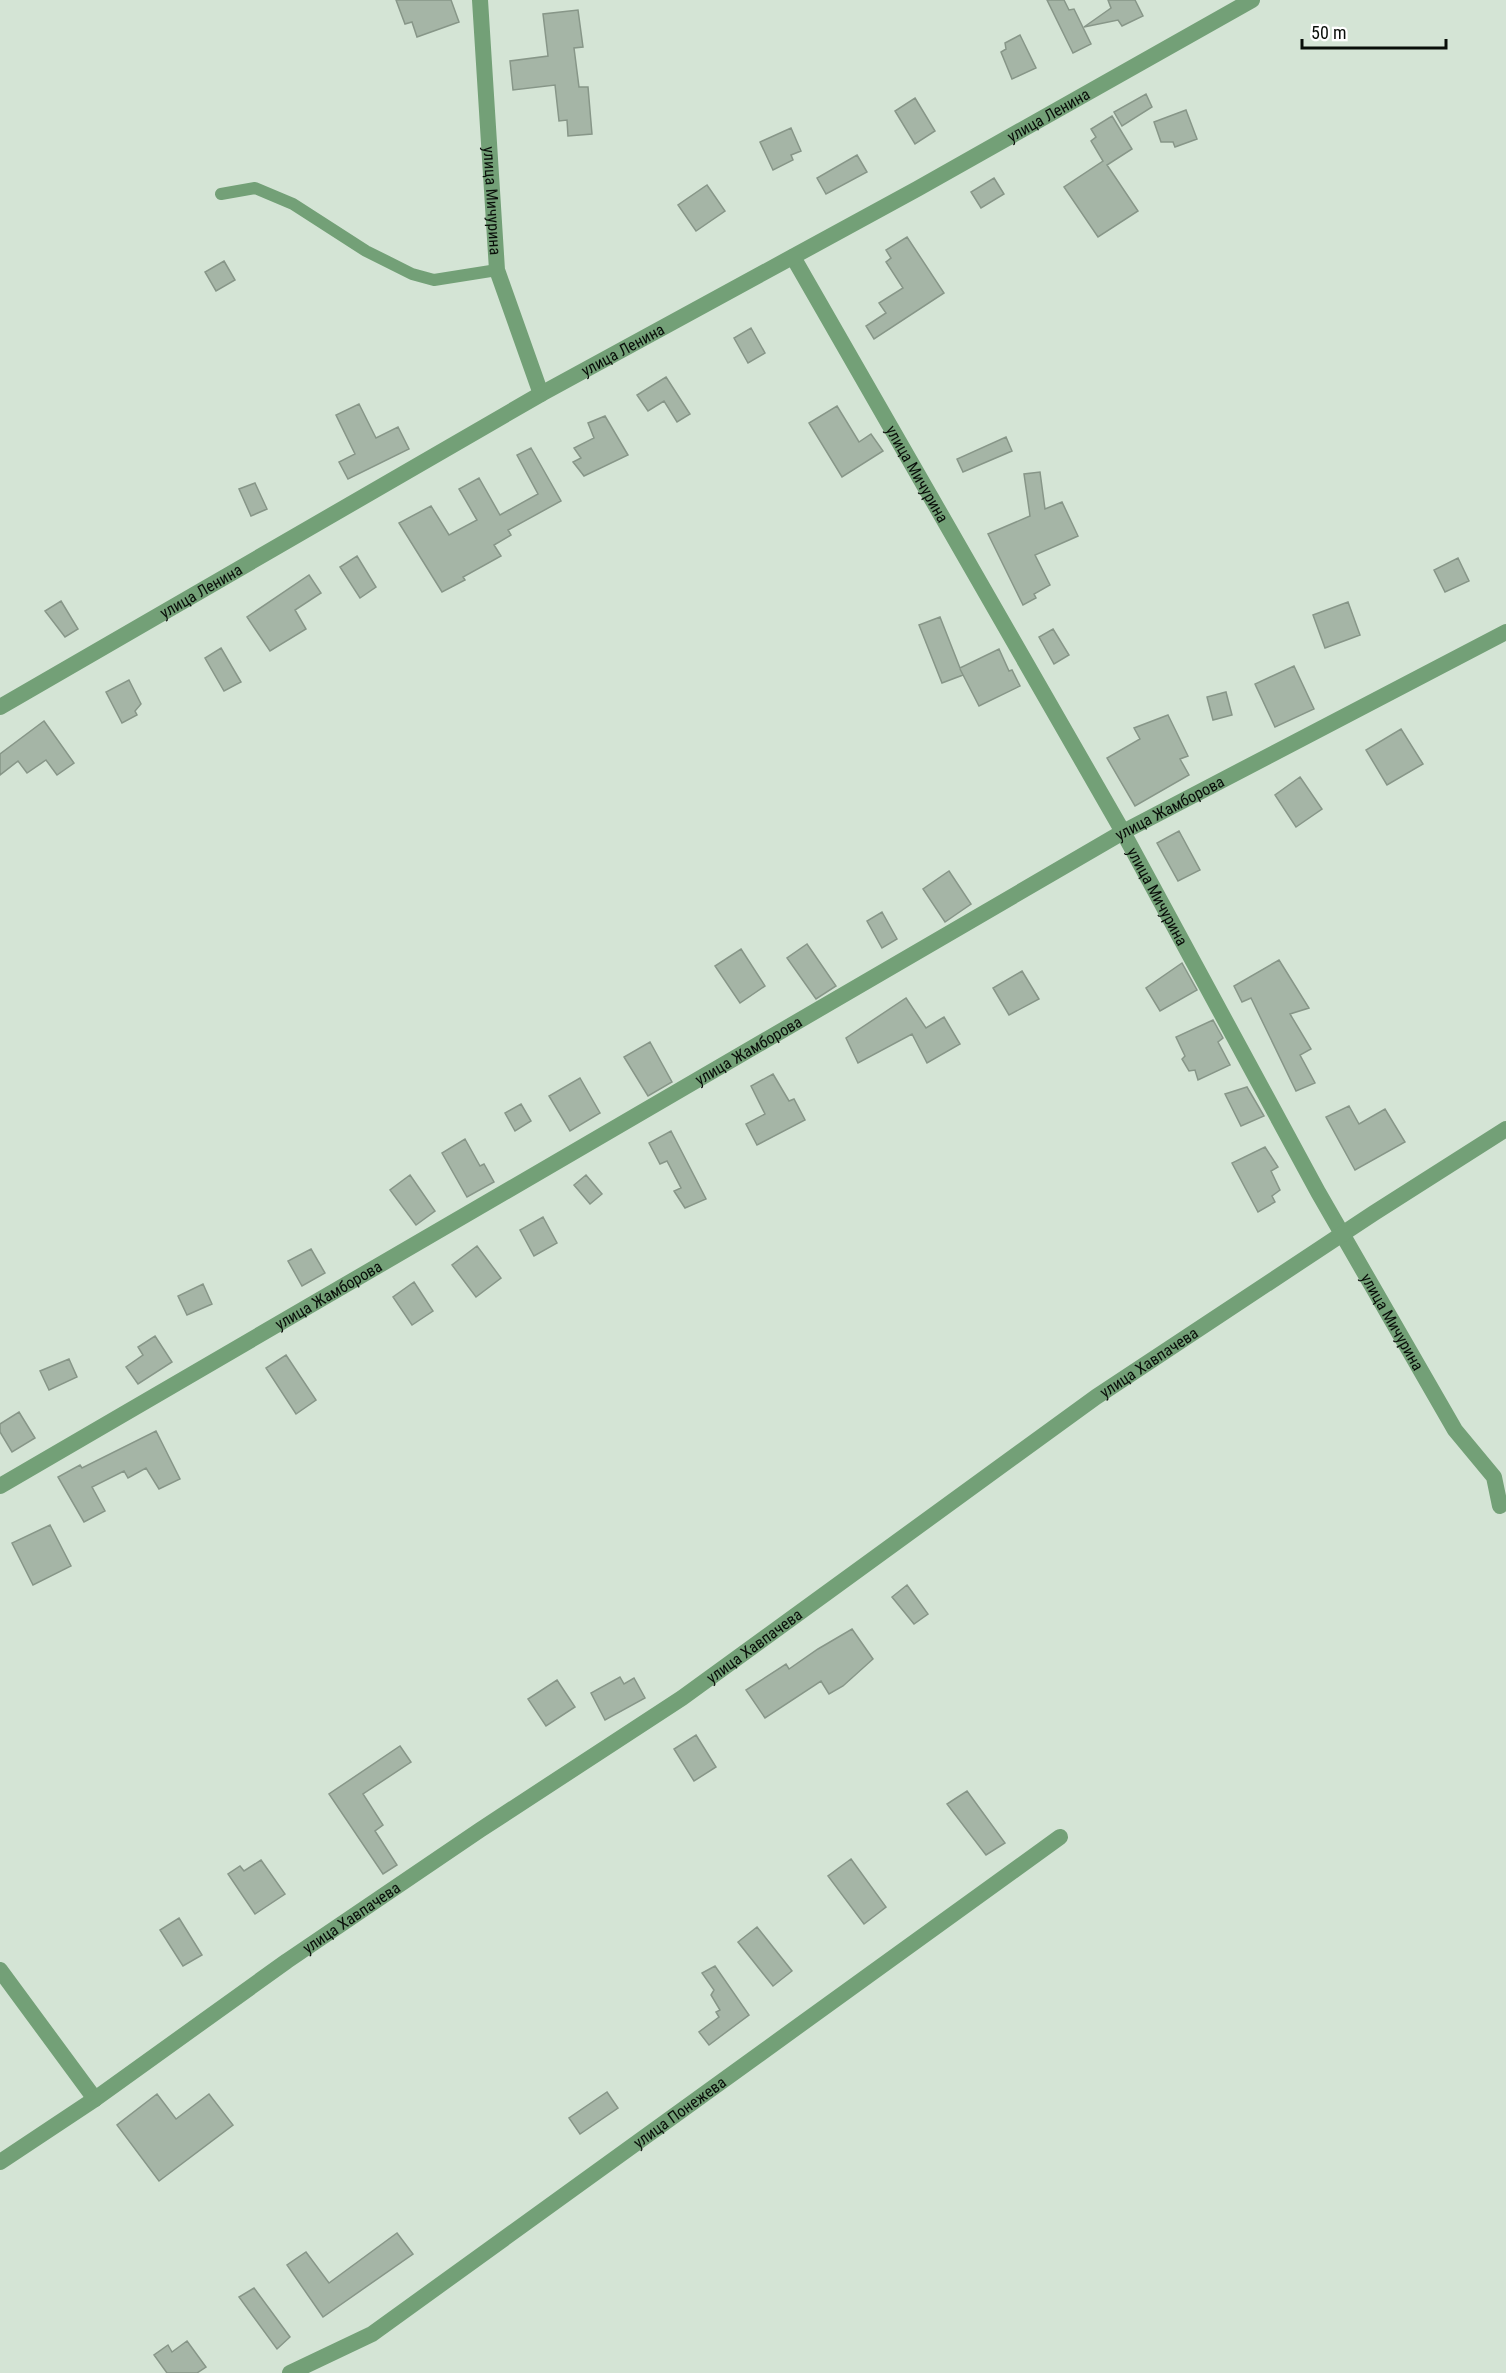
<svg xmlns="http://www.w3.org/2000/svg" width="1506" height="2373" viewBox="0 0 1506 2373" font-family="'Roboto Condensed',sans-serif">
<style>
.building{fill:#a5b5a6;stroke:#879688;stroke-width:1.5}
.lines{fill:none;stroke-linecap:round;stroke-linejoin:round}
.service{stroke:#73a077;stroke-width:12}
.minor{stroke:#73a077;stroke-width:16}
.labels{text-anchor:middle;dominant-baseline:central;stroke-width:4.5;stroke-linejoin:round;paint-order:stroke}
.street-label{font-size:16px;fill:#090e09;stroke:#fff}
</style>
<rect width="100%" height="100%" fill="#d4e4d5"/>
<!-- building -->
<path class="building" d="M396,0h55l8,22 -42,15 -5,-15 -7,2z
M1047,0h17l5,10 5,-1 17,35 -18,9z
M1108,0h27l8,16 -21,10 -4,-6 -34,7 27,-19z
M578,10l5,37 -9,1 5,39h9l4,47 -24,2 -1,-16 -8,1 -4,-36 -42,5 -3,-29 38,-5 -5,-42z
M1020,35l16,33 -24,11 -11,-27 5,-3 -1,-6z
M1146,94l6,13 -30,19 -8,-14z
M915,98l20,33 -20,13 -20,-33z
M1186,110l11,29 -22,8 -2,-5h-12l-7,-20z
M1112,116l20,33 -25,16 31,46 -40,26 -34,-50 39,-26 -12,-20 5,-4 -5,-8z
M791,128l10,23 -10,4 2,5 -20,10 -13,-28z
M857,155l10,17 -41,22 -9,-16z
M994,178l10,16 -23,14 -10,-16z
M707,185l18,26 -29,20 -18,-26z
M907,237l37,56 -70,46 -8,-13 20,-13 -7,-10 24,-15 -17,-26 5,-4 -5,-8z
M224,261l11,19 -19,11 -11,-19z
M751,328l14,25 -17,10 -14,-25z
M666,377l24,37 -13,8 -13,-21 -16,10 -11,-16z
M359,404l17,34 22,-11 11,22 -61,30 -9,-17 16,-8 -19,-39z
M837,406l22,36 12,-8 12,17 -41,26 -33,-54z
M605,416l23,39 -44,21 -11,-14 8,-4 -7,-10 20,-10 -6,-15z
M1006,437l6,14 -49,21 -6,-13z
M531,448l30,53 -53,29 3,5 -17,10 7,11 -38,21 2,3 -23,12 -43,-69 32,-17 18,29 28,-15 -18,-31 20,-11 21,37 38,-21 -21,-39z
M1040,472l5,37 17,-7 16,34 -43,19 15,30 -16,9 2,4 -13,7 -35,-71 42,-18 -6,-42z
M255,483l12,26 -16,7 -12,-27z
M357,556l19,31 -16,11 -20,-31z
M1458,558l11,23 -24,11 -11,-22z
M309,575l12,18 -26,17 11,19 -36,22 -23,-34z
M61,601l17,28 -13,8 -20,-26z
M1348,602l12,33 -35,13 -12,-33z
M940,617l20,51 39,-19 10,22 3,-1 8,16 -41,20 -19,-37 3,6 -21,8 -23,-58z
M1053,629l16,26 -15,9 -15,-27z
M221,648l20,34 -17,9 -19,-33z
M1294,666l20,43 -39,18 -20,-43z
M129,680l12,24 -6,7 2,4 -15,8 -16,-31z
M1226,692l6,23 -19,5 -6,-23z
M1168,715l20,41 -8,3 9,16 -54,31 -28,-48 33,-19 -6,-11z
M44,721l30,42 -17,12 -11,-15 -19,13 -9,-12 -18,14v-21z
M1401,729l22,35 -36,21 -21,-35z
M1300,777l22,32 -26,18 -21,-32z
M1179,831l21,39 -22,11 -21,-38z
M949,871l22,33 -26,18 -22,-33z
M882,912l15,27 -15,9 -15,-27z
M807,944l29,42 -20,13 -29,-41z
M741,949l24,37 -25,17 -25,-37z
M1279,960l30,48 -19,6 21,35 -11,6 15,28 -19,8 -45,-93 -9,4 -8,-16z
M1182,963l15,27 -37,21 -14,-23z
M1022,971l17,28 -30,16 -16,-27z
M906,998l20,30 18,-11 16,27 -33,19 -15,-29 -54,29 -12,-25z
M1213,1020l10,18 -5,4 12,23 -32,15 -3,-10 -6,1 -7,-12 3,-3 -9,-19z
M650,1042l22,40 -24,14 -24,-39z
M773,1074l16,27 5,-2 11,21 -48,25 -11,-21 19,-10 -14,-28z
M580,1078l20,35 -30,18 -21,-35z
M1247,1087l17,29 -23,10 -16,-32z
M521,1104l10,17 -16,10 -10,-18z
M1349,1106l10,18 26,-15 20,33 -50,28 -29,-53z
M671,1131l35,68 -21,9 -11,-17 7,-3 -14,-27 -7,3 -11,-21z
M465,1139l15,27 4,-2 10,18 -27,15 -25,-44z
M1265,1147l13,20 -7,4 9,19 -8,6 3,6 -17,10 -26,-49z
M410,1175l25,36 -19,14 -26,-35z
M586,1175l16,19 -12,10 -16,-19z
M543,1217l14,26 -23,13 -14,-26z
M477,1246l24,32 -25,19 -24,-32z
M311,1249l14,24 -23,13 -14,-25z
M414,1282l19,29 -21,14 -19,-28z
M203,1284l9,20 -25,11 -9,-19z
M155,1336l17,26 -34,22 -12,-17 17,-12 -5,-8z
M286,1355l30,45 -20,14 -30,-46z
M69,1359l8,18 -28,13 -9,-19z
M19,1412l16,26 -23,14 -12,-20v-8z
M156,1431l24,48 -21,10 -13,-21 -18,10 -4,-7 -32,16 13,24 -21,11 -26,-45 22,-12 2,3z
M50,1525l21,41 -38,19 -21,-42z
M907,1585l21,29 -14,10 -22,-27z
M852,1629l21,30 -30,27 -14,8 -8,-13 -56,37 -19,-28 40,-26 3,5 29,-20z
M620,1677l4,7 10,-6 11,20 -40,22 -14,-27z
M557,1680l18,27 -29,19 -18,-27z
M696,1735l20,32 -22,14 -20,-32z
M400,1746l11,16 -48,32 20,31 -8,6 22,34 -14,9 -54,-80z
M967,1791l38,52 -19,12 -39,-51z
M851,1859l35,48 -22,17 -36,-48z
M261,1860l24,34 -30,20 -27,-40 12,-8 4,5z
M179,1918l23,37 -19,11 -23,-36z
M757,1927l35,44 -19,15 -35,-44z
M715,1966l34,49 -40,30 -10,-13 20,-15 -3,-5 4,-2 -9,-15 3,-5 -12,-17z
M607,2092l11,16 -38,26 -11,-16z
M157,2094l19,25 33,-25 24,31 -74,56 -42,-56z
M397,2233l16,21 -90,63 -36,-52 19,-13 23,31z
M254,2288l36,49 -13,12 -38,-52z
M187,2341l19,26 -9,6h-30l-13,-18 14,-10 4,7z"/>
<g class="lines">
<!-- service -->
<path class="service" d="M221,194l34,-6 38,16 73,47 46,23 22,6 63,-10"/>
<!-- minor -->
<g class="minor">
<path id="s1" d="M480,0l17,270 44,124"/>
<path id="s2" d="M793,257l330,575 195,360 137,238 39,47 6,29"/>
<path id="s3" d="M0,707l541,-313 376,-205 335,-189"/>
<path id="s4" d="M0,1486l1123,-654 383,-200"/>
<path d="M0,1970l95,129"/>
<path id="s5" d="M0,2162l95,-63 192,-138 193,-131 202,-132 414,-301 278,-184 132,-84"/>
<path id="s6" d="M290,2373l82,-39 688,-497"/>
</g>
</g>
<g class="labels">
<!-- street labels -->
<g class="street-label">
<text stroke="none"><textPath href="#s3" startOffset="1204">улица Ленина</textPath></text>
<text stroke="none"><textPath href="#s1" startOffset="201">улица Мичурина</textPath></text>
<text stroke="none"><textPath href="#s3" startOffset="718">улица Ленина</textPath></text>
<text stroke="none"><textPath href="#s2" startOffset="250">улица Мичурина</textPath></text>
<text stroke="none"><textPath href="#s3" startOffset="232">улица Ленина</textPath></text>
<text stroke="none"><textPath href="#s4" startOffset="1352">улица Жамборова</textPath></text>
<text stroke="none"><textPath href="#s2" startOffset="736">улица Мичурина</textPath></text>
<text stroke="none"><textPath href="#s4" startOffset="866">улица Жамборова</textPath></text>
<text stroke="none"><textPath href="#s4" startOffset="380">улица Жамборова</textPath></text>
<text stroke="none"><textPath href="#s2" startOffset="1222">улица Мичурина</textPath></text>
<text stroke="none"><textPath href="#s5" startOffset="1400">улица Хавпачева</textPath></text>
<text stroke="none"><textPath href="#s5" startOffset="914">улица Хавпачева</textPath></text>
<text stroke="none"><textPath href="#s5" startOffset="428">улица Хавпачева</textPath></text>
<text stroke="none"><textPath href="#s6" startOffset="470">улица Понежева</textPath></text>
</g>
</g>
<!-- scale -->
<path d="M1302 39v9h144v-9" fill="none" stroke="#090e09" stroke-width="3"/>
<text x="1311" y="39" font-size="18" fill="#090e09" stroke="#ffffff" stroke-width="4.5" paint-order="stroke">50 m</text>
</svg>
